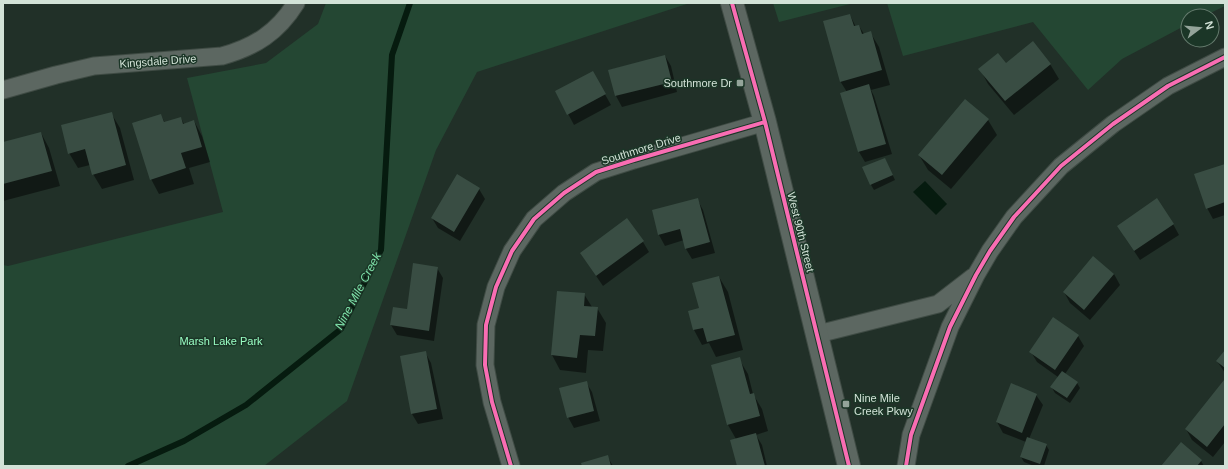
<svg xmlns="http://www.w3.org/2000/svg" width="1228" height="469" viewBox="0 0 1228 469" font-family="Helvetica,sans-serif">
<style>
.green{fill:#244733}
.water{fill:#061b0f}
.shadow{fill:#0007}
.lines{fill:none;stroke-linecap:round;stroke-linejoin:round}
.stream{stroke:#061b0f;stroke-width:6}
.building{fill:#394d43}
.minor-casing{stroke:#3f4b44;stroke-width:19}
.tertiary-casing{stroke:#3f4b44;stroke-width:24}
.minor{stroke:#5c6761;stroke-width:17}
.tertiary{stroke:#5c6761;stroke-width:22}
.cycleway-casing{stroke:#1b3627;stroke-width:6}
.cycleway{stroke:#f96db3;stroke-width:4}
.poi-dot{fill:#94a49a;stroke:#1b3627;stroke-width:1.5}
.labels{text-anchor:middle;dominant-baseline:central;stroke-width:3;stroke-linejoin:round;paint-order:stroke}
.street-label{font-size:11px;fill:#d2e2d7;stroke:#1b3627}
.poi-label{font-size:11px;fill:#d2e2d7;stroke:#1b3627;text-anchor:end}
.park-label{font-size:11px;fill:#99fdc3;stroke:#1b3627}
.water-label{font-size:12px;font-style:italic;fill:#7fe3aa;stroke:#1b3627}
</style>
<rect width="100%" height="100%" fill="#213028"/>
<!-- green -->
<path class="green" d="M326,3h364l-213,69 -41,78 -89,251 -83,65h-261v-201l5,1 215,-54 -36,-134 79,-15 52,-39z
M773,3h81l-75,19z
M887,3h338v3l-21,10h-16v8l-66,35 -34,31 -55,-68 -130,34z"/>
<!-- water -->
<path class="water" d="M925,181l22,23 -11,11 -23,-23z"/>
<!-- shadow -->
<path class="shadow" d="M850,15l6,12 3,-1 5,8 6,-2 9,15 11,38 -19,5 3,6 18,58 -27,8 -6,-10 -18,-59 6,-1 -7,-11z
M665,56l6,10 6,26 -55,15 -6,-11 -6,-26z
M1006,64h44l9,15 -45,36 -26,-31 -8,-15z
M598,82l13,23 -37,20 -18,-34z
M111,113l9,15 14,52 -32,9 -9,-15 -3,-9 -12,3 -9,-15z
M161,115l4,8 16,-5 3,6 10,-3 8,15 8,26 -21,6 5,16 -35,10 -8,-15z
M988,120l9,15 -46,54 -23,-19 -9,-15z
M41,133l8,15 11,38 -57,15v-58z
M885,159l10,21 -21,10 -3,-5z
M1225,165v50l-12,4 -6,-11z
M479,189l6,10 -25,42 -22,-13 -6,-10z
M697,199l6,11 12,43 -23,6 -6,-10 -2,-9 -19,6 -6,-11 -6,-24z
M1173,224l6,11 -39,25 -16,-24z
M643,242l6,10 -46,34 -22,-32z
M437,268l6,10 -9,63 -37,-6 -6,-10 17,-15z
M1114,274l6,11 -30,35 -20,-17 -6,-11z
M719,277l9,15 15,58 -27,7 -7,-14 -7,2 -8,-15 -5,-18 11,-3z
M558,292l26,2 8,13 5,1 9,15 -3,28 -15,-1 -2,23 -26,-3 -8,-15z
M1078,336l6,10 -19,28 12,9 3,5 -10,15 -15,-10 -3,-5 6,-11 -21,-15 -6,-10z
M1225,351v22l-8,-12z
M425,352l6,11 12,56 -25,5 -6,-10z
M739,359l9,15 5,20 9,15 6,22 -12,4 6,10 5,21h-29l-2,-27 -8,-14 -16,-59z
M586,382l6,10 8,29 -26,7 -6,-11z
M1225,383v59l-12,15 -21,-17 -6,-11z
M1036,395l7,10 -14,34 17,6 3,5 -5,16h-10l-10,-4 -3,-5 5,-15 -23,-9 -6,-11z
M607,456l6,10h-30z
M1201,461l3,5h-42z"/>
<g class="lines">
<!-- stream -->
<path class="stream" d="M128,466l56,-25 62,-36 95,-76 40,-79 11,-195 18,-52"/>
</g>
<!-- building -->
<path class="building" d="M850,14l4,12 5,-1 3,9 9,-3 11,39 -42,12 -17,-61z
M1033,41l18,23 -46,37 -27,-32 20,-16 8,10z
M665,55l7,27 -57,14 -7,-26z
M593,71l13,23 -39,21 -12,-24z
M869,84l17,60 -28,8 -18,-59z
M965,99l24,20 -47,56 -24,-20z
M112,112l14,53 -34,10 -7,-26 -17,5 -7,-29z
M161,114l3,8 17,-5 2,7 11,-4 8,27 -21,6 5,15 -36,12 -18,-57z
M41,132l11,39 -49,13v-42z
M885,158l8,17 -23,10 -8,-18z
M1225,164v38l-19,7 -12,-35z
M457,174l23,14 -26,44 -23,-14z
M698,198l12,44 -25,7 -5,-20 -22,6 -6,-25z
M1157,198l17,26 -40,27 -17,-25z
M627,218l17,23 -48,35 -16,-23z
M1093,256l21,18 -30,36 -21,-18z
M413,263l25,4 -9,64 -39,-6 3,-18 14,2z
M719,276l16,59 -28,7 -4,-14 -10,2 -5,-19 11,-3 -7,-25z
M557,291l28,2 -1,13 14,1 -3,29 -15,-1 -3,23 -26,-3z
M1053,317l26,18 -24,35 -26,-18z
M1225,350v18l-9,-7z
M426,351l11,58 -26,5 -11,-58z
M740,357l10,37 4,-1 6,23 -33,9 -16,-60z
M1062,371l16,11 -11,16 -17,-11z
M1224,380l1,1v43l-18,23 -22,-18z
M587,381l7,30 -27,7 -8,-30z
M1011,383l26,11 -15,39 -26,-11z
M756,433l9,33h-28l-7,-26z
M1027,437l20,7 -7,20 -20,-7z
M1181,442l21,18 -5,6h-36z
M608,455l3,11h-29l-1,-3z"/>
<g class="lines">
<defs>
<path id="minor" d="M3,90l53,-15 38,-9 128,-10c33,-9 56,-24 74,-53
M818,334l120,-30 35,-27
M511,466l-19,-64 -7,-37 1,-40 10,-38 16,-36 22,-32 30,-26 32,-21 38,-12 131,-38
M906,466l5,-31 39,-108 26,-52 14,-24 24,-34 47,-51 52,-42 55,-38 57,-29"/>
<path id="tertiary" d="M732,3l33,119 84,344"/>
</defs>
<!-- minor casing -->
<use href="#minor" class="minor-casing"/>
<!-- tertiary casing -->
<use href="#tertiary" class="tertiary-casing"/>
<!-- minor -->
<use href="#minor" class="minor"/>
<!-- tertiary -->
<use href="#tertiary" class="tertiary"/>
<defs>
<path id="cycleway" d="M732,3l33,119 84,344
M511,466l-19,-64 -7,-37 1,-40 10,-38 16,-36 22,-32 30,-26 32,-21 38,-12 131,-38
M906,466l5,-31 39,-108 26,-52 14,-24 24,-34 47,-51 52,-42 55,-38 57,-29"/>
</defs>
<!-- cycleway casing -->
<use href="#cycleway" class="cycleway-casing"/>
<!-- cycleway -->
<use href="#cycleway" class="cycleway"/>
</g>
<!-- markers -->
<g class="poi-dot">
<rect x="736" y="79" width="8" height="8" rx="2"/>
<rect x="842" y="400" width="8" height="8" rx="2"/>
</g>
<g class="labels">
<!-- street labels -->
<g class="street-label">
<text transform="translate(158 61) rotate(-4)">Kingsdale Drive</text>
<text transform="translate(641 149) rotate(-17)">Southmore Drive</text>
<text transform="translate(801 232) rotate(76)">West 90th Street</text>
</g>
<!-- poi labels -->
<g class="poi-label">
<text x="732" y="83">Southmore Dr</text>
<text x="854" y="398" text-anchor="start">Nine Mile<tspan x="854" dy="13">Creek Pkwy</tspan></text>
</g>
<!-- park labels -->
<g class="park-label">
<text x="221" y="341">Marsh Lake Park</text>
</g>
<!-- water labels -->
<g class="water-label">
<text transform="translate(358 291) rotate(-62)">Nine Mile Creek</text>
</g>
</g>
<!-- border -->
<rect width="1228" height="469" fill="none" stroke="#d2e2d7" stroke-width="8"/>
<!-- north arrow -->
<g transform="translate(1200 28) rotate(74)"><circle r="19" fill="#1b3627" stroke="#647b6d"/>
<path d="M0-3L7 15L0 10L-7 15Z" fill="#94a49a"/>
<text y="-6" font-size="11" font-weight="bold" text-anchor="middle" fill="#d2e2d7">N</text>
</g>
</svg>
